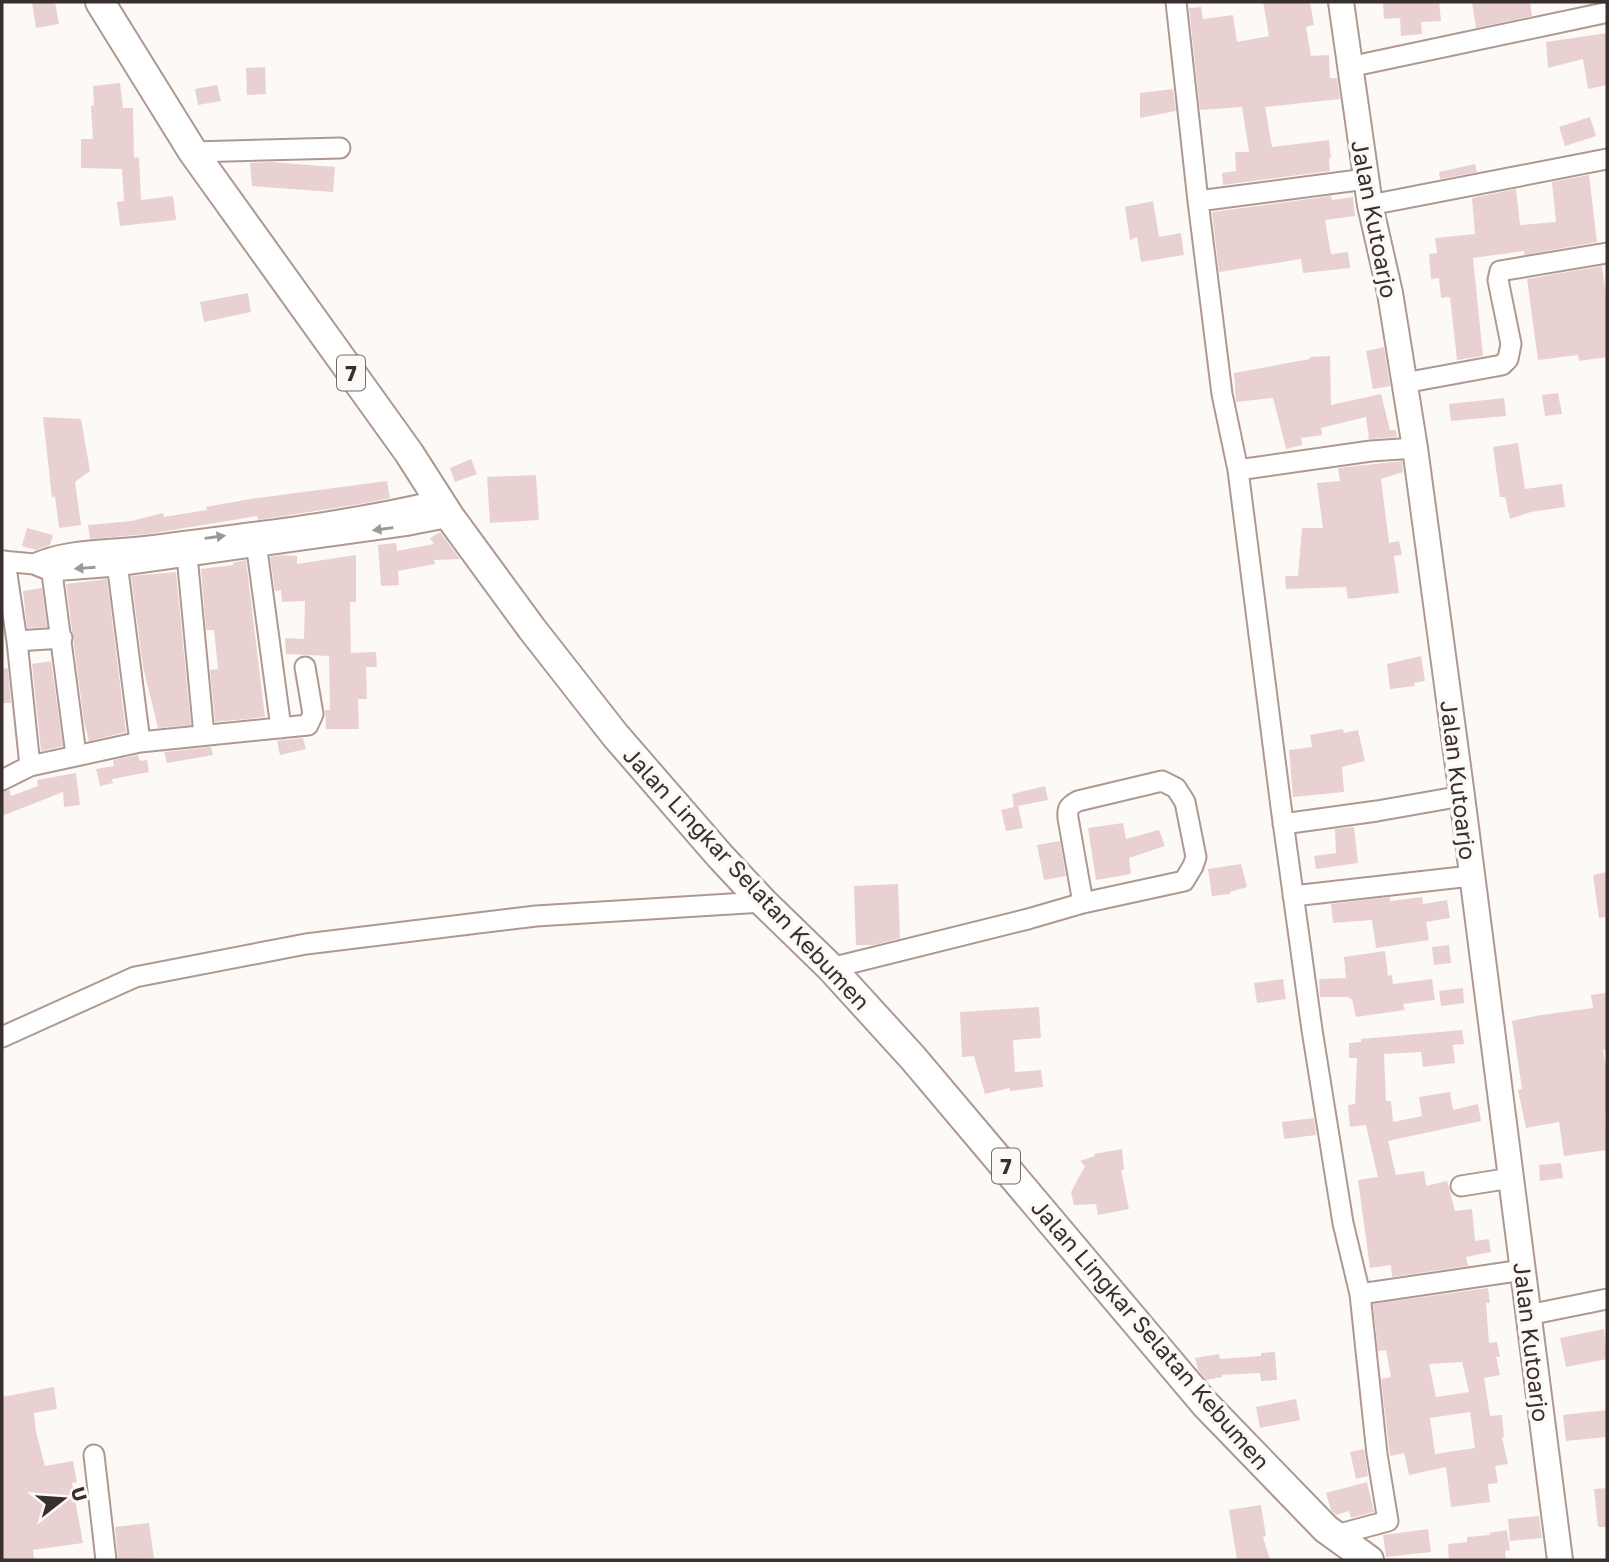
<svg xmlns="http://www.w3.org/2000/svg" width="1609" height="1562" viewBox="0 0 1609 1562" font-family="'Golos Text',sans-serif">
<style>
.building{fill:#e9d1d2;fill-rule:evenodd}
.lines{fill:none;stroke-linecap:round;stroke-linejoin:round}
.minor-casing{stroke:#ad9990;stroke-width:23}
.major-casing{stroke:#ad9990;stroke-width:28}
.highway-casing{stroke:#ad9990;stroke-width:32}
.minor{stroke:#fff;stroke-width:19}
.major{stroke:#fff;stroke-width:24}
.highway{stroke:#fff;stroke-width:28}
.oneway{fill:#9c9896}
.labels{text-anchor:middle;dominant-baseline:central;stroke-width:7;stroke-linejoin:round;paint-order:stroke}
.shield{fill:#fdf9f7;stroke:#746c6a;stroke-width:2}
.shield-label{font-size:21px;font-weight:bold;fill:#39302d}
.street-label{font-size:23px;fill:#39302d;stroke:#fdf9f7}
</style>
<rect width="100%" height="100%" fill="#fdf9f7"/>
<!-- building -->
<path class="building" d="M32,2h23l4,22 -23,4z
M1263,2h47l4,23 -8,2 5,29 18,-1 1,23h7l3,21 -75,8 7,40 57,-7 2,18h-2l1,13 -107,14 -1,-12 14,-2 -1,-19h14l-7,-45 -42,3 -11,-102 12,-1 2,12 30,-4 4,27 32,-6z
M1383,2h56l2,19 -20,1 1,12 -21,2 -1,-18 -16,1z
M1472,2h58l2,14 -56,12z
M1607,33v52l-19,4 -5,-30 -35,9 -2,-26z
M265,67l1,27 -19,1 -1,-27z
M120,83l3,25h10l1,50 5,-1 2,43 32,-4 3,24 -56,6 -3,-24 7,-1 -2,-32 -41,-1v-29h12l-2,-33 3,-1 -1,-19z
M217,85l4,16 -23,4 -3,-16z
M1173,89l3,22 -36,7v-25z
M1590,117l6,19 -31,10 -6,-19z
M271,162l64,5 -2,25 -81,-6 -2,-23z
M1475,164l2,8 -37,7 -1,-7z
M1589,175l8,67 -73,13v-4l-51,7 10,98 -26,4 -7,-63 -9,1 -2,-20 -8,1 -2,-25 8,-1 -2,-15 40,-4 -3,-36 44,-9 4,36 36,-3 -4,-40z
M1331,196l1,4 21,-3 2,19 -30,4 6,34 17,-2 2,16 -47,5 -2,-14 -82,13 -7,-60z
M1153,201l6,36 22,-4 3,22 -43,7 -4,-25 -7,3 -5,-33z
M1602,266l5,36v55l-28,4 -1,-6 -40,5 -11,-81z
M248,293l3,19 -47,10 -4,-20z
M1384,347l6,39 -17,3 -7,-38z
M1330,356l1,49 50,-11 9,36h6l1,7 -28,2 -3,-22 -45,11 1,7 -21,3 1,7 -16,4 -13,-51 -37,4 -2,-29 76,-14v-2z
M1558,393l4,21 -17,2 -3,-21z
M1504,398l2,18 -55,5 -2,-17z
M43,417l38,2 9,52 -15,11 6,43 -22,3 -4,-32 -3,2z
M1518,443l7,46 37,-5 3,23 -34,5 -21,7 -5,-22h-5l-7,-50z
M471,459l6,15 -22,8 -5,-14z
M1402,461l1,11 -22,7 8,64 10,-2 3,14 -8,1 5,37 -51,6 -2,-12 -60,2 -1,-13h13l4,-48h21l-6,-45 23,-2 -2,-13z
M536,475l3,45 -49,3 -3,-46z
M387,481l3,17 -24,5 -108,17 -1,-4 -109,18 -58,5 -2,-14 44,-4 31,-8 1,4 43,-7 -1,-3 44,-8z
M27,528l26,7 -3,10 -14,5 -14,-4z
M440,532l20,27 -26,1 1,4 -37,7 1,14 -18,1 -3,-41 18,-2 1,8 37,-7 -4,-6z
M280,555l17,1v8l59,-9v47h-6l1,51 25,-1 1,15h-11l1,32h-9l1,30h-33l-1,-19h5l-1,-54 -43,-2 -1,-16 19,1 1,-38 -23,1 -1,-12 -6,1 -5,-34z
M246,560l19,157 -50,5 -5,-52 8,-1 -4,-39h-8l-5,-61 32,-4v-2z
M176,572l15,153 -33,3 -15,-61 -12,-91z
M107,579l19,153 -37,9 -5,-19 -18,-138z
M42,588l5,39 -20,1 -4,-37z
M1421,656l4,25 -11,2 1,3 -25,3 -3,-25z
M51,661l12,85 -22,5 -9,-87z
M8,668l3,35h-9v-34z
M1343,729l1,4 14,-3 7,31 -23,6 2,25 -51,5 -4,-47 23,-3 -2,-12z
M303,738l3,11 -26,6 -3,-14z
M211,747l2,8 -46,8 -3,-11z
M138,755l2,6 7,-1 2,12 -37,7 1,4 -13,3 -4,-17 18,-3 -1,-6z
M76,773l4,32 -16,2 -1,-15 -61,24v-24l7,-2 2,6 27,-10 -1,-6z
M1045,786l3,14 -30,6 5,22 -17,3 -5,-21 13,-3 -2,-13z
M1123,823l3,16 33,-9 6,16 -36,12 2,16 -35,6 -8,-52z
M1354,827l4,36 -42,6 -2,-13 22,-3 -1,-24z
M1060,841l6,35 -22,4 -7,-35z
M1241,864l6,23 -17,5v2l-18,2 -4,-27z
M1607,872v45l-8,1 -6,-43z
M898,884l2,54 -26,7h-18l-2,-59z
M1390,897v4l32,-4 1,7 24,-4 3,18 -24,4 3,18 -53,8 -4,-28 -39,3 -2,-19z
M1449,945l2,18 -17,2 -2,-18z
M1385,951l3,25 4,-1 1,9 39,-5 3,21 -32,4 2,6 -49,7 -4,-18h-3v-2h-29l-1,-18 27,-1 -2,-21z
M1283,979l3,20 -29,4 -3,-20z
M1463,988l1,15 -23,3 -2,-15z
M1606,993l1,57h-4l4,24v39h-2l2,37 -43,6 -5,-34 -33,6 -8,-38 4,-1 -10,-68 29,-6 52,-7 -2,-13z
M1039,1007l2,31 -28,2 2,32 26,-2 2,17 -33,4v-3l-25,6 -11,-38 -12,1 -2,-45z
M1462,1030l2,14 -11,1 2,18 -32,4 -2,-15 -37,2 2,47h5l2,21 29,-6 -3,-19 31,-5 3,18 25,-6 3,17 -93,20 8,34 28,-4 2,15 21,-5 8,30 17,-2 3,32 14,-2 2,13 -25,5 2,9 -76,11 -1,-12 -21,3 -12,-88 20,-3 -12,-52 -16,2 -2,-22 7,-1 2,-46h-8v-15l12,-1v-3z
M1314,1118l2,17 -32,4 -2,-17z
M1122,1149l2,21h-3l8,39 -31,6 -2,-11 -22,1 -3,-13 14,-26 -5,-5 15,-5 -1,-2z
M1561,1163l2,15 -23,3 -1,-16z
M1488,1288l2,15h-4l3,40 8,-1 3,15h-4l4,18 -16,3 6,38 12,-1 2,22h-2l6,27 -13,2 3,17 -10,1 2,18 -39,5 -5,-40 -37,8 -5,-22 -14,3 -9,-77 10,-2 -5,-27 -8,1 -5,-47zM1462,1362l7,30 -33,5 -7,-33zM1470,1412l5,36 -40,6 -5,-36z
M1604,1329l3,30 -41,8 -6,-29z
M1275,1352l2,28 -16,1 -1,-8 -38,2v2l-16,3 -8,-10 -3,-12 24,-4 1,5 41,-3v-3z
M54,1387l3,22 -23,4 2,19 9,34 28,-5 4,21 -5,1 11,60 -50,7 1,10h-32v-163z
M1296,1399l4,21 -40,8 -4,-21z
M1607,1410v27l-41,4 -3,-26z
M1364,1449l4,27 -12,3 -6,-27z
M1367,1482l7,30 -23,6 -2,-7 -13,4 -5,-5 -5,-17z
M1607,1488v39h-9l-4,-38z
M1261,1505l5,31 -3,1 7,23h-33l-8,-50z
M1539,1516l3,22 -32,3 -2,-22z
M149,1523l5,35 -36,2 -3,-33z
M1428,1529l3,23 -45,5 -3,-22z
M1507,1530l3,20 -5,1 1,9h-57l-1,-16 19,-2v-5l23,-2 -1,-2z"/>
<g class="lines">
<defs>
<path id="minor" d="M1176,2l22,199 24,193 16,76 43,337 31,223 31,193 17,71 17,160 11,67 -52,14
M1349,67l255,-54
M193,152l147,-4
M1198,201l168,-22
M1370,205l237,-46
M1404,383l98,-18 6,-6 3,-15 -13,-64 2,-9 107,-18
M1238,470l133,-19 44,-3
M255,535l26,193
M186,545l18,190
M116,555l24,187
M50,558l26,197
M2,561l32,3 17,7 65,-5 293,-41 41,-8
M5,561l12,80 13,125
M34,564c35,-16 77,-13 115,-18 97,-13 196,-23 291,-46
M17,641l45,-3
M2,780l28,-14 110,-24 168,-17 5,-11 -8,-47
M1283,824l94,-13 85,-15
M1293,896l178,-20
M831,968l197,-49 55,-16 101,-22 9,-15 3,-9 -11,-55 -9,-14 -14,-7 -84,20c-9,5 -11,7 -10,17l15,85
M2,1037l133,-60 171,-33 230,-28 227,-14
M1461,1186l50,-8
M1360,1294l163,-24
M1528,1315l79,-16
M94,1455l12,105"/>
<path id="major" d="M1341,2l29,203 20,88 25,155 47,348 98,764"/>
<path id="highway" d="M100,2l93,150 216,301 41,64 82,112 83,106 105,121 43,46 68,66 82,90 292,346 121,125 43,31"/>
</defs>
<!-- minor casing -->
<use href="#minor" class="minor-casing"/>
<!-- major casing -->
<use href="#major" class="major-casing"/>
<!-- highway casing -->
<use href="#highway" class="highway-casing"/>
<!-- minor -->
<use href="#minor" class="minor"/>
<!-- major -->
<use href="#major" class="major"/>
<!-- highway -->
<use href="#highway" class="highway"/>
</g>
<!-- one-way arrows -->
<defs><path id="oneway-solid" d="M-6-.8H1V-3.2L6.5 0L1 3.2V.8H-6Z" transform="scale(1.75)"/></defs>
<g class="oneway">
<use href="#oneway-solid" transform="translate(383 529) rotate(172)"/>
<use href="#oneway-solid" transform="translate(215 537) rotate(-8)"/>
<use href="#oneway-solid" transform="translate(85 568) rotate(176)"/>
</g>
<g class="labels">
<!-- shield labels -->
<g class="shield">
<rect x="337" y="355.5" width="28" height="35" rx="5"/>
<rect x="992" y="1148.5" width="28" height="35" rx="5"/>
</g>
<g class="shield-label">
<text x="351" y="373">7</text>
<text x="1006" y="1166">7</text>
</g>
<!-- street labels -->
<g class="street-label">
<text transform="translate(1375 219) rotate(79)">Jalan Kutoarjo</text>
<text transform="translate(1459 780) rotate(83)">Jalan Kutoarjo</text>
<text transform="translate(747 878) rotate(47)">Jalan Lingkar Selatan Kebumen</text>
<text transform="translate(1151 1334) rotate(49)">Jalan Lingkar Selatan Kebumen</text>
<text transform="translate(1532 1342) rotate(83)">Jalan Kutoarjo</text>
</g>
</g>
<!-- border -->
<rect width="1609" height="1562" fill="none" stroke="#39302d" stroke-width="7"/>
<!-- north arrow -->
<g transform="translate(63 1499) rotate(73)" stroke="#fdf9f7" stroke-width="5" paint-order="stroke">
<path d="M0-5L12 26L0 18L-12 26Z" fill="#39302d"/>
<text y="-10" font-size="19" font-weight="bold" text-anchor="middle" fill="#39302d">U</text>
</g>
</svg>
